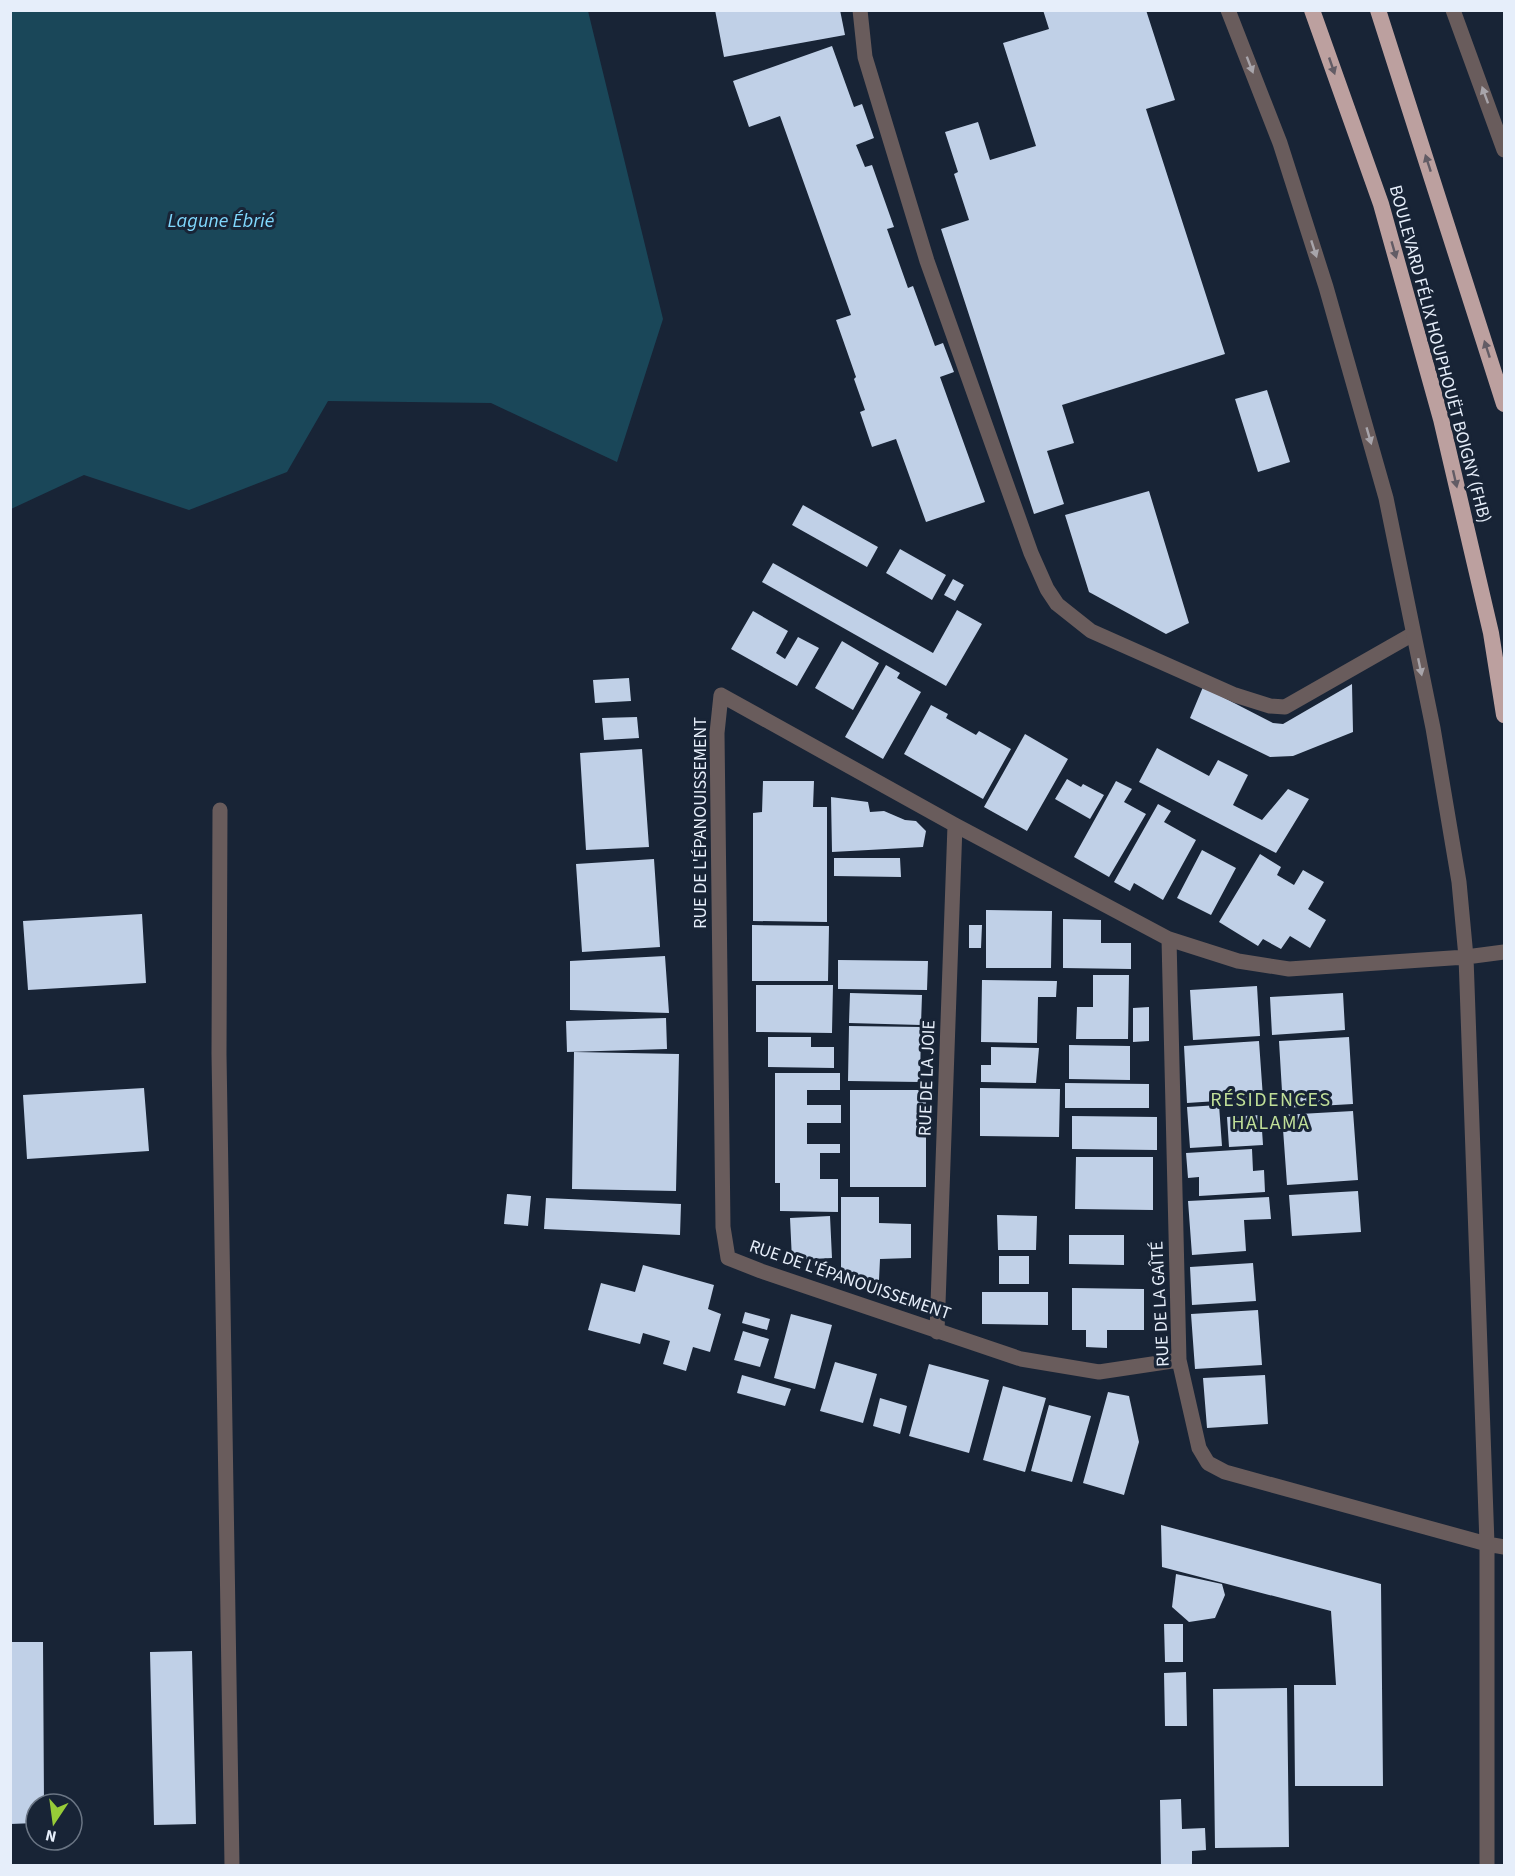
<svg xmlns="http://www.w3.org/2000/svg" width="1515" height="1876" viewBox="0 0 1515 1876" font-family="'Source Sans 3',sans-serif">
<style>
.water{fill:#1a4759}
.building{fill:#c0d0e7}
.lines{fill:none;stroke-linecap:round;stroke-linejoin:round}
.service{stroke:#695c5c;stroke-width:15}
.minor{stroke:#695c5c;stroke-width:15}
.trunk{stroke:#bca09f;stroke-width:16}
.oneway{fill:#a8a5ab}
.oneway2{fill:#625c65}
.labels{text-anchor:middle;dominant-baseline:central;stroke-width:6;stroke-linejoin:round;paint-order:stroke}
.street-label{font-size:18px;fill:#e6eefa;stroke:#182436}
.water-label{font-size:20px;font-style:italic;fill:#80d8fe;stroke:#182436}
.neighbourhood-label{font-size:20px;letter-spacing:1.5px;fill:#c0df98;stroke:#182436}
</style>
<rect width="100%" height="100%" fill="#182436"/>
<!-- water -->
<path class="water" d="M11,10l577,1 75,308 -46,143 -126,-59 -163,-2 -41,71 -98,38 -105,-35 -73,34z"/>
<!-- building -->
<path class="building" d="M715,10h125l5,25 -121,22z
M1043,10h103l29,90 -29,9 79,245 -163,51 12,38 -27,8 17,53 -30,10 -93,-285 28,-9 -15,-46 4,-2 -13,-40 33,-10 12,38 46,-14 -33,-103 46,-14z
M832,46l22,61 8,-3 12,34 -18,7 9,22 7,-2 22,62 -7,2 21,59 5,-2 22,60 8,-3 11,29 -14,5 45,125 -59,20 -30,-83 -24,8 -12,-35 5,-2 -11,-31 2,-2 -20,-57 15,-5 -71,-199 -31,11 -16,-46z
M1267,390l23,72 -32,10 -23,-73z
M1149,491l40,132 -23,11 -77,-42 -24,-77z
M803,505l75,42 -11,20 -75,-42z
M900,549l46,26 -14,25 -46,-27z
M773,563l160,90 24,-43 25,14 -36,62 -184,-104z
M953,579l11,6 -9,16 -11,-6z
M753,611l35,20 -12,22 9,6 13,-22 21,11 -22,38 -66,-37z
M842,641l37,22 -26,47 -38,-22z
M886,665l14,8 -3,5 24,14 -38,67 -38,-22z
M629,678l2,23 -36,2 -2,-23z
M1352,684l1,48 -60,24 -23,1 -80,-39 13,-31 70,36 10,1z
M931,705l17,9 -2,4 30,17 3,-4 32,18 -28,50 -79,-45z
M637,717l2,21 -35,2 -2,-22z
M1025,734l43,25 -41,72 -43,-24z
M1157,748l52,28 9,-16 30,15 -15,30 29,15 26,-31 21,10 -33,54 -137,-71z
M642,749l7,98 -63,3 -6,-97z
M1067,779l14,8 2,-3 21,11 -14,24 -35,-20z
M763,781h51l-1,26h14v115l-74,-1v-108l9,-1z
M1116,781l16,8 -8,13 22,12 -37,63 -35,-20z
M831,797l37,5 2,10 14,-1 21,9 11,1 10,10 -3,16 -91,5z
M1158,804l13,7 -7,11 32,18 -33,60 -29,-17 -4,8 -16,-9z
M1202,850l34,18 -25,47 -34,-17z
M1260,854l21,13 -4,8 17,10 9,-15 21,12 -16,27 18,11 -16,28 -20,-12 -9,13 -18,-10 -5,7 -39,-24z
M834,858h66l1,19 -67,-1z
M654,859l6,88 -78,5 -6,-88z
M986,910l66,1 -1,57h-65z
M142,914l4,69 -118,7 -5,-69z
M1063,919l38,1v23h30v26l-68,-1z
M752,925l77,1 -1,55h-76z
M969,925h13l-1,23h-12z
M665,956l4,57 -99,-3v-49z
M838,960l90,1 -1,29 -89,-1z
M1093,975h36l-1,64h-52l1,-32h16z
M982,980l75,1 -1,16h-18l-1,46 -56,-1z
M756,985h77l-1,48 -76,-1z
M1257,986l3,50 -67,4 -3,-50z
M850,993l72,2 -1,30 -72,-2z
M1343,993l2,37 -73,5 -2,-38z
M1149,1007v34l-16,1v-34z
M666,1018l1,31 -100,3 -1,-31z
M849,1026l72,1 -1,55 -72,-1z
M768,1037h43v10h23v21l-66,-1z
M1349,1037l4,67 -70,4 -4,-67z
M1259,1041l4,57 -76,5 -3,-57z
M1069,1045l61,1v34l-61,-1z
M991,1047l48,1 -3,35 -55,-1v-17h10z
M574,1052l105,2 -3,137 -104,-2z
M775,1073h65v17h-33v15h34v18h-34v21h33v9h-20v26h18v33l-58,-1v-28h-5z
M1065,1083l84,1v24h-84z
M144,1088l5,63 -122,8 -4,-64z
M980,1088l80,1 -1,48 -79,-1z
M850,1090h76v97h-76z
M1219,1105l3,41 -32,2 -3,-41z
M1353,1111l5,69 -71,5 -5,-70z
M1261,1115l2,30 -34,2 -2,-30z
M1072,1116l85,1v33l-85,-1z
M1252,1149l1,22 11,-1 1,22 -66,4v-19l-11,1 -2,-25z
M1076,1157h77v53l-78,-1z
M1358,1191l3,41 -69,4 -3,-41z
M507,1194l24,2 -3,30 -24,-2z
M841,1197h38v26l32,1v34l-31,1 -1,21h-38z
M1269,1197l2,22 -27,1 2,31 -54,4 -4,-54z
M546,1198l135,6 -1,31 -136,-6z
M997,1215l40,1 -1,34h-38z
M830,1216l2,42 -40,2 -2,-42z
M1069,1235h55v30l-55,-1z
M999,1256h30v28h-30z
M1253,1263l3,38 -64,4 -2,-38z
M643,1265l71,20 -6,24 13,5 -11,38 -17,-5 -7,24 -23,-7 7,-23 -27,-8 -3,11 -52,-14 13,-47 34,9z
M1072,1288l72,1v41h-37v18l-21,-1v-17h-14z
M982,1292h66v33l-66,-1z
M1258,1310l4,55 -67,4 -4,-55z
M745,1312l25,7 -3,11 -25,-7z
M791,1314l41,11 -17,64 -41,-11z
M743,1331l26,8 -9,28 -26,-7z
M835,1362l42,12 -14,49 -43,-12z
M929,1364l60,16 -20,73 -60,-17z
M742,1375l49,14 -6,17 -48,-13z
M1265,1375l3,49 -61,4 -4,-50z
M1003,1386l43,12 -21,74 -42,-12z
M1108,1392l21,4 10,46 -15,53 -41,-12z
M880,1398l27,8 -7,28 -27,-8z
M1049,1405l42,11 -19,66 -41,-11z
M1161,1525l220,59 2,202h-88l-1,-101h42l-5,-74 -169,-44z
M1176,1574l46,10 3,11 -10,23 -26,4 -17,-15z
M1164,1624h19v38h-18z
M10,1642h33l1,162h-8v19l-26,1z
M192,1651l4,173 -42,1 -4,-173z
M1186,1672l1,54h-22l-1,-53z
M1287,1688l2,159 -74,1 -2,-159z
M1181,1799l1,30 23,-1 1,22 -14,1v15h-31l-1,-66z"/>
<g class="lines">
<!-- service -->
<path class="service" d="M860,10l5,47 62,204 104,292 16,36 10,15 34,27 144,64 35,11 15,1 128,-73"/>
<!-- minor -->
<path class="minor" d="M1228,10l52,133 46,144 60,211 47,230 26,154 7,75 21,587v322
M1453,10l51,140
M220,810l-1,244 13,812
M1169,939l10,421 20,88 9,15 17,9 262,72 17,3
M937,1332l18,-507
M1179,1360l-80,12 -78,-13 -260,-88 -33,-13 -5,-31 -6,-494 4,-38 234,130 214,114 69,22 51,8 177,-12 38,-5"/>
<!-- trunk -->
<path class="trunk" d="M1312,10l69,194 60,215 50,214 13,82
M1378,10l126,394"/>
</g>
<!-- one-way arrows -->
<defs><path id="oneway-solid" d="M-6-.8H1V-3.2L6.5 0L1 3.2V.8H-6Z" transform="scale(1.5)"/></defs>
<g class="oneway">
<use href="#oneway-solid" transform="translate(1250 65) rotate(69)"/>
<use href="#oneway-solid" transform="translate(1485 95) rotate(-110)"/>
<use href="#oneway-solid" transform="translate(1314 249) rotate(72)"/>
<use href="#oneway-solid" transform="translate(1369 436) rotate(74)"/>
<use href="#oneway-solid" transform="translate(1420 667) rotate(78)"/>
</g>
<g class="oneway2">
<use href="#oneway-solid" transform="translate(1332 66) rotate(71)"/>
<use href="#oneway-solid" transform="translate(1428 163) rotate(-108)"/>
<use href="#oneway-solid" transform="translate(1394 250) rotate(74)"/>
<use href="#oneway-solid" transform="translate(1487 349) rotate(-108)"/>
<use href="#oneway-solid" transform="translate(1455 479) rotate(77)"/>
</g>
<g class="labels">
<!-- street labels -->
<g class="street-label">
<text transform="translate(1440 354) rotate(75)">BOULEVARD FÉLIX HOUPHOUËT BOIGNY (FHB)</text>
<text transform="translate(700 823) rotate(-90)">RUE DE L'ÉPANOUISSEMENT</text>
<text transform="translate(927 1078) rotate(-88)">RUE DE LA JOIE</text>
<text transform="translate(850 1280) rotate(19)">RUE DE L'ÉPANOUISSEMENT</text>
<text transform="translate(1160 1304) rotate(-93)">RUE DE LA GAÎTÉ</text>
</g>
<!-- water labels -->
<g class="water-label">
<text x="221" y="221">Lagune Ébrié</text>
</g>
<!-- neighbourhood labels -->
<g class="neighbourhood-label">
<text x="1271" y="1100">RÉSIDENCES<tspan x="1271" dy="23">HALAMA</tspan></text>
</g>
</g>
<!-- border -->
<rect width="1515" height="1876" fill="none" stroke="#e6eefa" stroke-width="24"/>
<!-- north arrow -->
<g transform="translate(54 1822) rotate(193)"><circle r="28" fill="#182436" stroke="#6a7584" stroke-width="1.5"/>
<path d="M0-4.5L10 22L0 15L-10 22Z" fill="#97cc38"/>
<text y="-9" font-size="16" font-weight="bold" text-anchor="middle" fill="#e6eefa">N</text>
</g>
</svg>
